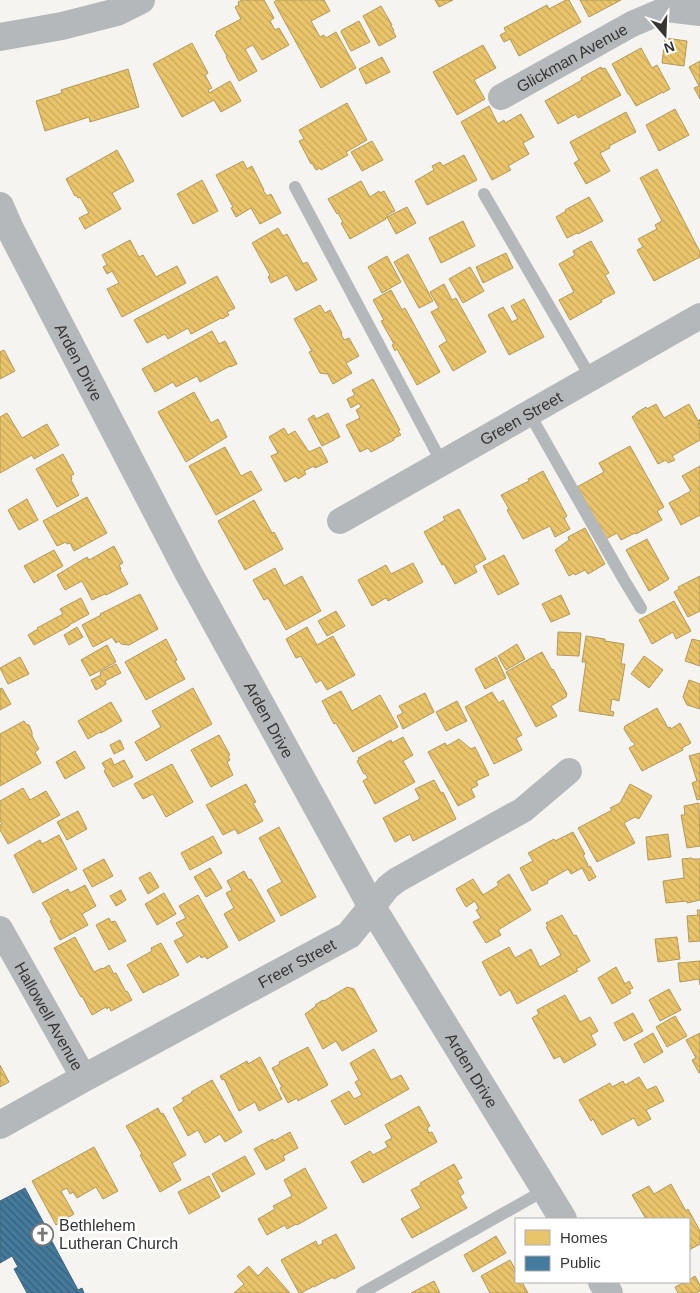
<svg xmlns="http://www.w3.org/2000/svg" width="700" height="1293" viewBox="0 0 700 1293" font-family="Helvetica,sans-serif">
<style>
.homes{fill:url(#homes-back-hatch);stroke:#b3995a}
.public{fill:url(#public-back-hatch);stroke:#40667e}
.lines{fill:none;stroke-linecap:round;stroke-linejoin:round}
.service{stroke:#b5b8bb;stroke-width:12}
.minor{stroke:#b5b8bb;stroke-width:26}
.tertiary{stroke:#b5b8bb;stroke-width:28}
.labels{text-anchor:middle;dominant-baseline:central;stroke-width:5;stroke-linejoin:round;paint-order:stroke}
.street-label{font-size:16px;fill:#363534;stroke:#fff}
.poi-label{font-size:16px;fill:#363534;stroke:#fff;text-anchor:start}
</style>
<defs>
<pattern id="homes-back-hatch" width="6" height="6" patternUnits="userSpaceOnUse" patternTransform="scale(1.25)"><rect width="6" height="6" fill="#e9c46a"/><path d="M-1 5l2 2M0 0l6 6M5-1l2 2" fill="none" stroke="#c8a95c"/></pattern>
<pattern id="public-back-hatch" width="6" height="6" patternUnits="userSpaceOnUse" patternTransform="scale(1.25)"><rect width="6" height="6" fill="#457b9d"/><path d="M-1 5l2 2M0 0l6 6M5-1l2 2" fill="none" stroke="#38607a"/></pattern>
</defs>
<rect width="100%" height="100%" fill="#f6f4f1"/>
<!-- homes -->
<path class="homes" d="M242,0h22l10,18 -4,3 5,9 4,-2 10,17 -27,15 -9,-15 -8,4 12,22 -18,10 -13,-24 1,-1 -12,-21 2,-1 -1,-2 25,-13 -6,-12 4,-2 -1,-3z
M277,0h47l6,11 -19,10 9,16 4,-2 2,3 10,-6 20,36 -35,20 -47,-86z
M435,0h18l-14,7z
M566,0h3l12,22 -62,34 -9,-17 -6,3 -4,-7 6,-3 -2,-4 43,-23 2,4z
M580,0h41l-32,17z
M381,6l11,19 -2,1 1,1h1l2,4h-1l3,6 -17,9 -16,-30z
M359,21l11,21 -19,9 -10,-19 1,-2z
M665,38l22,3 -3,25 -22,-3z
M192,43l16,30 -3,2 7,13 -4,2 1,3 21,-12 11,20 -20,11 -7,-12 -32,17 -29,-53z
M483,45l13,23 -22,12 11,19 -28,16 -24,-43z
M641,48l11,20 5,-3 13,24 -7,4v-1l-27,14 -7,-12h-1l-16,-30z
M382,57l8,15 -24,12 -7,-15z
M700,61v38l-6,-11 5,-2 -10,-19z
M601,67l1,2 3,-1 16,27 -43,23 -2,-4 -18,10 -13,-23 37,-21 -1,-2z
M128,69l11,38 -49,15 -1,-5 -44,14 -9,-30 26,-8 -1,-3z
M347,103l20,37 -21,12 2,3 -27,15 -1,-2 -4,2 -4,-7 -1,1 -12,-23 5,-2 -5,-9z
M489,106l9,18 6,-4 1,3 16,-9 13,23 -11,6 6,11 -21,12 3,4 -19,10 -31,-58z
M675,109l14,26 -30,16 -13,-26z
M626,112l10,20 -27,14 1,2 -10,5 10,18 -24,13 -12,-21 5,-3 -9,-18z
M372,141l11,19 -21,11 -11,-19z
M117,150l17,31 -22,12 9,16 -36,20 -6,-11 10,-5 -9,-16 -2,1 -2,-3 -1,1 -9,-17z
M464,155l13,25 -50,25 -12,-24 19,-11 -2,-4 8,-4 3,4z
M243,161l4,8 5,-3 12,24h-1l4,6 4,-2 10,19 -21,11 -9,-16 -15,9 -5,-9 2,-1 -17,-32z
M657,169l43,83v5l-46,24 -17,-31 6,-3 -5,-8 19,-10 -2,-4 7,-4 -22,-43z
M202,180l16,31 -25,13 -16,-30z
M361,181l9,16 9,-6 1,2 4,-2 11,20 -8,4 1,2 -3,1 1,1 -36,20 -9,-16 2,-1 -5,-9 -1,1 -9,-15z
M589,197l14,24 -25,13 -1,-1 -10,5 -11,-21 10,-6 -1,-1z
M407,207l9,16 -20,11 -9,-17z
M463,221l12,25 -34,17 -12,-25z
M278,228l5,8 4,-2 16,30 4,-2 10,18 -21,11 -9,-16 -16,8 -3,-6 2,-2 -18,-32z
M130,240l9,17 4,-2 13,22 21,-11 9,17 -64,34 -15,-28 12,-6 -7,-12 -5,3 -4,-7 4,-2 -5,-10z
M591,241l18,32 -4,2 10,18 -14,7 1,2 -32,18 -11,-20 15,-8 -15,-28 16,-9 -2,-4z
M506,253l7,15 -30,15 -7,-16z
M408,254l25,47 -14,7 -25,-46z
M387,256l14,26 -19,11 -14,-26z
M470,267l14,24 -21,12 -14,-24z
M217,276l18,32 -8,4 2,3 -7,4 -1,-1 -30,16 -3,-6 -20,11 -3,-5 -18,9 -13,-23z
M444,284l8,16 4,-2 30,54 -33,19 -14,-25 8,-5 -16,-29 8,-4 -9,-16z
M391,290l11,20 3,-2 35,64 -23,13 -20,-36 -2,2 -3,-6 2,-1 -13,-23 3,-1 -11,-20z
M524,299l20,38 -35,18 -21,-40 15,-8 9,15 6,-3 -7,-13z
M320,305l5,8 5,-3 12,23 -1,1 3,6 5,-2 10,18 -13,7 6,10 -19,11 -6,-11 -1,1 -6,-1 -11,-21 3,-1 -18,-32z
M212,331l7,13 6,-3 12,23 -7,3v-1l-30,16 -3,-6 -21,11 -3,-5 -18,10 -13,-23z
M4,350l11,21 -15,8v-27z
M373,379l27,51 -2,1 3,4 -7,3v2l-23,12 -3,-4 -8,4 -14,-27 14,-7 -4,-8 5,-3 -2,-4 -8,5 -4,-9 8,-4 -3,-5z
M194,392l17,31 7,-4 9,18 -41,25 -28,-50z
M656,404l8,14 25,-14 9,17 2,-2v6l-1,-2 -1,1 2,4v12l-28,16 3,4 -7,3 -2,-3 -8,4 -26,-47 4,-3v-1l10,-6 1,2z
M7,413l15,25 25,-14 12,21 -25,14 -2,-4 -32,18v-56z
M328,413l12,24 -18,9 -14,-27 6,-4 2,4z
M284,428l4,7 7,-4 14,21 11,-5 8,15 -13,6 -1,-2 -10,5 2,3 -8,5 -2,-3 -11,6 -14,-26 7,-3 -9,-16z
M630,446l34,61 -7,4 5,9 -26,14 -1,-1 -14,7 -4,-7 -11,6 -29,-52 27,-15 -5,-9z
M225,447l16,29 10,-5 11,19 -46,25 -27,-49z
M63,454l11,20 -3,2 1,3 -1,1 8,15 -22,12 -21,-38z
M700,466v49l-19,10 -12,-22 22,-12 -9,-15z
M543,471l24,45 -3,2 6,11 -15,8 -5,-11 -27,13 -16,-29 2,-1 -8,-14 28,-14 -1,-2z
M87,497l20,36 -33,18 -4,-8 -3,1 -1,-2 -9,4 -14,-25z
M27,499l11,21 -19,10 -11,-20z
M254,500l18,33 2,-1 9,17 -38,21 -27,-49z
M459,509l27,50 -12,7 3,6 -22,12 -11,-20 -2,1 -18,-33 21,-12 -2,-3z
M585,528l20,36 -17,10 -3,-4 -10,5 -1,-2 -5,3 -14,-26 14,-10 -1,-3z
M647,539l22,40 -20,12 -23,-41z
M114,546l9,17 -4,2 2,4 -1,1 8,14 -22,11 -1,-1 -13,6 -10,-19 -17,9 -8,-15 30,-18 2,3z
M54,550l9,16 -29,17 -10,-17z
M504,555l15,29 -21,11 -15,-29z
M413,563l10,19 -35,19 -2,-3 -14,8 -14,-26 28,-15 5,9z
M275,568l9,18 18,-10 19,35 -35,19 -18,-32 -4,2 -11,-20z
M700,576v35l-12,6 -14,-25 5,-3 -1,-2z
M140,594l18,35 -29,16 -8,-1 -2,-3 -3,2 -4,-6 -19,10 -11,-22 19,-10 -1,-1z
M561,595l9,19 -19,8 -9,-18z
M81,598l8,16 -20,11v1l-35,19 -6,-10 10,-6 -1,-1 26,-14 -3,-5z
M674,601l17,30 -15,8 -3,-7 -21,12 -13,-24z
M336,611l9,15 -18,10 -9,-15z
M77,627l6,10 -14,8 -5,-10z
M307,627l10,18 16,-9 22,39 -28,15 -6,-10 -5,3 -15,-27 -5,2 -10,-19z
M558,632l23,1 -2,23 -22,-1z
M586,636l19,3v2l19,3 -3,20h4l-6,37 -7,-2 -2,12 4,1 -1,4 -34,-5 7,-49h-4z
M166,639l11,21 -2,1 10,18 -39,21 -21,-38z
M692,639l8,2v25l-15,-5z
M517,644l8,15 -19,11 -8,-14z
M107,645l9,17 -26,14 -9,-16z
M542,652l10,18 1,-1 14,25 -1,3 -15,9 6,10 -21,11 -30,-55z
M644,656l19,14 -14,18 -18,-14z
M20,657l9,17 -21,10 -8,-16z
M496,657l10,21 -21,11 -10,-20z
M116,664l5,9 -16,8 1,3 -10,6 -5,-10 10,-5 -1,-3z
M689,680l11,4v25l-13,-4 -4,-8z
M2,688l9,16 -11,6v-21z
M193,688l19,36 -66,37 -11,-19 26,-15 -9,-16z
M341,691l11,20 28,-16 18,32 -45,25 -17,-29 -2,1 -12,-23z
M492,692l7,11 4,-3 19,35 -6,3 6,12 -28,14 -29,-57z
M425,693l9,19 -31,17 -6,-13 6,-3 -4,-7z
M457,701l10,20 -21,10 -10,-19z
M111,702l11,19 -21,12 -1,-1 -12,7 -10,-18z
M657,708l11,20 2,-1 1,2 9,-6 11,20 -9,5 1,2 -41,21 -13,-23 6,-3 -2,-4 -1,1 -8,-13 1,-3z
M24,721l2,3 3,1 3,7v4l7,13 -4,3 6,11 -41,23v-52z
M219,735l11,20 -2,1 2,4 -3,2 6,13 -22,12 -20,-37z
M403,737l10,18 -10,6 12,21 -40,22 -12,-23 5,-3 -3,-5 -1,1 -7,-13 2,-1 -1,-2 33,-18 1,3z
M459,739l12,10 4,-2 14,28 -13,6 2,4 -7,4 4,8 -17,9 -30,-54 17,-9 2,3z
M120,740l4,9 -10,5 -4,-9z
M75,751l10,17 -20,11 -9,-17z
M700,753v46l-3,1 -5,-17 5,-2 -8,-25z
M111,758l3,7 10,-5 9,17 -20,10 -9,-16 2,-1 -4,-7z
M172,764l21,38 -27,15 -13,-23 -10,5 -9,-15z
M434,780l7,13 2,-1 13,27 -43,22 -3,-7 -15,8 -12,-24 37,-19 -5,-10z
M246,784l10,18 -3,1 10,18 -25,13 -3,-5 -12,6 -17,-30z
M630,784l22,12 -13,23 -4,-2 -11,6 11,20 -38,19 -19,-34 34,-18 -2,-2 10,-5z
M23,788l7,12 16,-9 14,24 -52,29 -8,-14v-5l2,-1 -2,-3v-20z
M699,803l1,43 -13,2 -6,-33h4l-1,-9z
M78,811l9,18 -20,11 -10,-18z
M279,827l37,70 -35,19 -14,-26 15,-8 -23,-44z
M573,832l12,22 -2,1 5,10h-1l1,2 2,-1 6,11 -7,4 -7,-13 -11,6 -3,-5 -21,12 1,2 -16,8 -12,-23 13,-7 -5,-8 26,-14 1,2z
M668,834l3,23 -23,3 -2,-23z
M59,835l18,34 -44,24 -19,-38 26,-15 2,4z
M213,836l9,17 -32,17 -9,-17z
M692,858v1h8v41l-13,3v-2l-21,2 -3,-22 21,-3 -2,-19z
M104,859l9,17 -21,11 -9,-17z
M210,868l12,20 -16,9 -12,-20z
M244,871l5,9 2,-1 24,42 -36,20 -15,-27 10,-6 -8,-15 6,-3 -5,-9z
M150,872l9,15 -11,7 -9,-16z
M509,874l22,36 -33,20 3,5 -15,8 -13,-21 8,-4 -5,-8 3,-1 -4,-8 -9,6 -10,-18 17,-10 10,16 16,-10 -2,-3z
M85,885l11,21 -14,8 6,11 -28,15 -10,-19 2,-1 -10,-17 26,-14 2,4z
M121,890l5,10 -10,6 -6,-10z
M164,893l12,21 -19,11 -12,-21z
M198,895l30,52 -21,12 -2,-3 -4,2 -1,-3 -13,8 -13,-22 10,-5 -8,-13 10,-5 -7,-12z
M697,910h3v31l-11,1 -2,-26 11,-1z
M562,915l12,21 2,-1 14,26 -14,8 2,2 -61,33 -7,-14 -10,6 -18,-34 27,-15 6,11 16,-9 9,18 21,-12 -15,-28 2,-1 -2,-3z
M109,918l2,4 4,-1 11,20 -17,9 -13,-25z
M75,937l19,35 8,-4 1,1 6,-4 5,9 2,-1 10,19 1,-1 5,9 -21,11 -2,-4 -2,2 -1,-2 -14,8 -10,-19 -1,1 -27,-49z
M677,937l3,22 -22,3 -3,-23z
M161,943l18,32 -19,10v-1l-17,9 -16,-28 25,-14 -1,-3z
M700,961v24l-1,-6 -19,3 -2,-19z
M616,967l9,17 4,-3 4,7 -4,2 2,3 -19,11 -14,-26z
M347,987l7,2 23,42 -35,20 -6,-10 -13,8 -18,-35 11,-8 -1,-1 8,-5 1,1z
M669,989l12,21 -21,11 -11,-21z
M565,995l15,27 10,-5 8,14 -7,4 5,10 -32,18 -4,-7 -6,3 -22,-41 7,-4 -2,-4z
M633,1013l10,18 -19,10 -10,-18z
M675,1016l12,20 -20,11 -11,-20z
M653,1033l10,19 -19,11 -10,-19z
M700,1033v40h-1l-7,-13 4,-2 -10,-18z
M308,1047l20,38 -30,16 -1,-3 -9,5 -8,-15 2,-1 -10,-19 8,-4 -1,-2z
M374,1049l17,31 10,-5 8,14 -64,36 -14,-24 18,-10 5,8 8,-4 -7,-13 4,-2 -9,-17z
M260,1057l22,42 -23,12 -4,-9 -16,9 -15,-32 -2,1 -2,-4 27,-15 1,3z
M0,1065l9,17 -9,5z
M639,1077l8,13 9,-4 8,15 -18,9 5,9 -13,7 -4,-8 -32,17 -9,-16 -2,2 -12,-21 31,-17 2,4 11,-6 2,4z
M212,1080l30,52 -17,10 -5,-8 -15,9 -7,-13 -10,6 -15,-28 11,-7 -2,-3 10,-5 -1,-1z
M419,1106l11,20 -3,2 2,5 3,-1 5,10 -74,41 -12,-21 19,-11 3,4 15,-8 -3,-5 7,-4 -7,-13z
M158,1108l3,6 2,-1 23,42 -14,8 9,17 -21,12 -20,-37 2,-1 -16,-28z
M290,1132l8,16 -15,8 2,4 -19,10 -12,-21 19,-10 1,2z
M94,1147l24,44 -15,8 -7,-12 -19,11 -4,-6 -3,2 -3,-6 -6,3 13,23 -18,11 -24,-44z
M245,1156l10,18 -33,18 -10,-18z
M454,1164l8,14 -5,2 7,13 -4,3 7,12 -55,30 -11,-19 20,-11 -10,-18 10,-5 -1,-2z
M305,1168l22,40 -30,17 -1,-1 -9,5 -2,-4 -18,10 -9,-16 17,-10 -2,-3 19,-10 -8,-16z
M209,1176l11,21 -31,17 -11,-22z
M671,1184l15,27 2,-2 12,22v13l-11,6v-31h-43l-14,-24 17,-9 5,8z
M336,1234l19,34 -21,11 -1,-2 -19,10v-1l-13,7h-2l-18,-33 35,-19 2,5 5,-3 -1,-2z
M496,1236l10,17 -33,19 -9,-17z
M510,1260l6,11v11h6l6,11h-38l-9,-17z
M249,1266l9,10 9,-9 23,26h-56l10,-9 -7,-8z
M695,1276l5,9v6l-4,2h-18l-3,-6 10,-5h4v-2z
M434,1281l6,12h-29z"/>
<!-- public -->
<path class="public" d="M25,1188l24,45 -1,1 30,56 4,-2 2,5h-57l-13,-24 4,-2 -6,-11 -12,7v-62z"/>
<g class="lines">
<!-- service -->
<path class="service" d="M295,187l147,276
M484,194l107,184
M529,413l95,167 17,28
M362,1293l183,-103"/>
<!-- minor -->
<g class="minor">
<path id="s1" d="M501,97l131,-73 35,-15 33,4"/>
<path id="s2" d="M340,521l360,-205"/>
<path d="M372,907l16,-20 9,-7 126,-70 46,-39"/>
<path id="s3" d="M0,929l84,149"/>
</g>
<!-- tertiary -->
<g class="tertiary">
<path d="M0,37l62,-11 55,-14 24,-12"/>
<path id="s4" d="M0,206l10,23 178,343 184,335 191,312"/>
<path id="s5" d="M0,1125l84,-47 265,-143 23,-28"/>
<path d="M602,1282l7,11"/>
</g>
</g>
<!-- icons -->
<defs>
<symbol id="church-ring" viewBox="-11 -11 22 22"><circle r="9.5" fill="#fff" stroke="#797876" stroke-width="1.5"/><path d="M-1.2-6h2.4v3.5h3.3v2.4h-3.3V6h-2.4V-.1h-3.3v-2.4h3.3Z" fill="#797876"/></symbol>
</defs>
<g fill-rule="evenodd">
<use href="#church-ring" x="30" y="1222" width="25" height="25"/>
</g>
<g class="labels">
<!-- street labels -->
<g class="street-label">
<text stroke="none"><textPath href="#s1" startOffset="81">Glickman Avenue</textPath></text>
<text stroke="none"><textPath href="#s4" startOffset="175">Arden Drive</textPath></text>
<text stroke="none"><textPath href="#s2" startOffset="208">Green Street</textPath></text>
<text stroke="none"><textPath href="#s4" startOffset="580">Arden Drive</textPath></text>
<text stroke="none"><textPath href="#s5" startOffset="338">Freer Street</textPath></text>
<text stroke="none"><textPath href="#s3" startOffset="100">Hallowell Avenue</textPath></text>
<text stroke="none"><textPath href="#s4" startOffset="985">Arden Drive</textPath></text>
</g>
<!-- poi labels -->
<g class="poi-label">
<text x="59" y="1225">Bethlehem<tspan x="59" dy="18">Lutheran Church</tspan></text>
</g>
</g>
<!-- legend -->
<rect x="515" y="1218" width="175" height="65" fill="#ffffff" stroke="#afaeae"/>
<rect x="525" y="1230" width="25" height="15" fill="#e9c46a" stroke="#afaeae"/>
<text x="560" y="1243" font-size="15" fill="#363534">Homes</text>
<rect x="525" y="1256" width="25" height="15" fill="#457b9d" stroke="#afaeae"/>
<text x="560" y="1268" font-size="15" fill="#363534">Public</text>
<!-- north arrow -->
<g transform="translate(665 35) rotate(161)" stroke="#ffffff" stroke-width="4" paint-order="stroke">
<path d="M0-4L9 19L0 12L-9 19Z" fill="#363534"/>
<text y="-8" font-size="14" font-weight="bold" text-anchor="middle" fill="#363534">N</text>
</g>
</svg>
